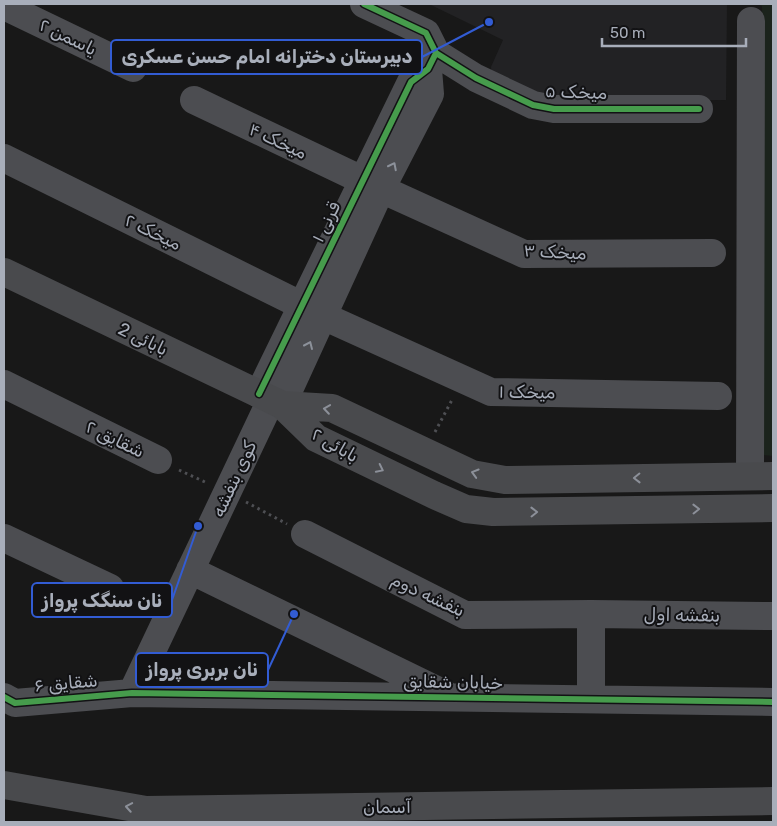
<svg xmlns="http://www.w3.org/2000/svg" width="777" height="826" viewBox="0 0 777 826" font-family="Rubik,Cairo,sans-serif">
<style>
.built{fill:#222224}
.green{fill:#1b231c}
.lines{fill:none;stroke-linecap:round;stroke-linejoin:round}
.path{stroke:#4e4f53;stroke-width:3;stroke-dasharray:2.5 4;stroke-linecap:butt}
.minor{stroke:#4c4d51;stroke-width:28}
.major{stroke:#494a4d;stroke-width:28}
.cycleway-casing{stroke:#121214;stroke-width:9}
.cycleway{stroke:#469c4c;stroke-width:6}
.oneway{stroke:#8c919a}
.oneway2{stroke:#8c9099}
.labels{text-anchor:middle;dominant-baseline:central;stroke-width:4;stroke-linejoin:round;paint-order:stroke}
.street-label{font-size:18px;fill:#a8aeba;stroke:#121214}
.leader{fill:none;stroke:#325cd4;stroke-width:2}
.callout-dot{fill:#325cd4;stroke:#121214;stroke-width:2}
.callout{fill:#121214;stroke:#325cd4;stroke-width:2}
.callout-label{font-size:19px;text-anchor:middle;font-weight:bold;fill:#a8aeba}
</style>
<rect width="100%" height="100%" fill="#181818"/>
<!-- built -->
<path class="built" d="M429,4h298l-1,96 -183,1 -51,-24 -1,-10 12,-27z"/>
<!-- green -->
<path class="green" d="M757,4h16v452l-10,-1 -1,-449z"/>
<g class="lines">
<!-- path -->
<path class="path" d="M435,432l18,-34
M179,470l28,13
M246,502l41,22"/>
<!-- minor -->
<path class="minor" d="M4,6l129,62
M436,53l40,25 57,27 21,4h145
M194,100l187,89 143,65 188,-1
M4,158l319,158 168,76 227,4
M4,384l154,76
M259,394l152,-312 17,-13 8,-16 -10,-20 -62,-29
M282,405l99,-216 49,-95 -2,-25
M750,476l1,-455
M305,534l160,81 126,-1 182,2
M4,538l106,50
M190,570l255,124
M132,693l139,-293
M4,697l11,6 117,-10 641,9
M591,699v-85"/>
<!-- major -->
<path class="major" d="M4,272l278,133 34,33 118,57 32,14 27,3 280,-4
M282,405l50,3 140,66 33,6 268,-4
M4,785l142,25 627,-9"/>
<defs>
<path id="cycleway" d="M436,53l40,25 57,27 21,4h145
M259,394l152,-312 17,-13 8,-16 -10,-20 -62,-29
M4,697l11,6 117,-10 641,9"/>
</defs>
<!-- cycleway casing -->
<use href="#cycleway" class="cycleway-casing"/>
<!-- cycleway -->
<use href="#cycleway" class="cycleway"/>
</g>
<!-- one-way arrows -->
<defs><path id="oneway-chevron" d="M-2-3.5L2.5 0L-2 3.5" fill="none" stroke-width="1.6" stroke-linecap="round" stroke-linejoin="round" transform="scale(1.25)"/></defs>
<g class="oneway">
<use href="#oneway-chevron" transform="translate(393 166) rotate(-63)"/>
<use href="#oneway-chevron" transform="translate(309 345) rotate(-66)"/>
</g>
<g class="oneway2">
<use href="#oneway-chevron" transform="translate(327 409) rotate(-172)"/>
<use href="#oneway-chevron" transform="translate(380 469) rotate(26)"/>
<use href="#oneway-chevron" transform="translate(475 473) rotate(-164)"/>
<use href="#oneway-chevron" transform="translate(637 478) rotate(179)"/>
<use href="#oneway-chevron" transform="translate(696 509) rotate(-1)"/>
<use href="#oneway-chevron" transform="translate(534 512) rotate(-1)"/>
<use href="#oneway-chevron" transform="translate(129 807) rotate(-170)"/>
</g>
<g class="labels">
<!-- street labels -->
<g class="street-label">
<text transform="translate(68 37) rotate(26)">یاسمن ۲</text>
<text transform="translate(576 92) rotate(2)">میخک ۵</text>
<text transform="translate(278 141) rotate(25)">میخک ۴</text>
<text transform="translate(326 222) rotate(-64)">قرنی ۱</text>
<text transform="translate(153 232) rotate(26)">میخک ۲</text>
<text transform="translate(555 252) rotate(3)">میخک ۳</text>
<text transform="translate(143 339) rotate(26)">بابائی 2</text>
<text transform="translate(527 392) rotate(1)">میخک ۱</text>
<text transform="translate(115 439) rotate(26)">شقایق ۲</text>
<text transform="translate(335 445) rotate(30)">بابائی ۲</text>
<text transform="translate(234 479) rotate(-65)">کوی بنفشه</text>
<text transform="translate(428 595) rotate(25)">بنفشه دوم</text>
<text transform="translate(682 615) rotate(1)">بنفشه اول</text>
<text transform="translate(453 682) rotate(1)">خیابان شقایق</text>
<text transform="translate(66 683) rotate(-5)">شقایق ۶</text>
<text transform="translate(387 807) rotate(-1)">آسمان</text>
</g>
</g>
<!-- callouts -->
<path class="leader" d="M489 22L422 57M198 526L172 600M294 614L268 670"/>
<g class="callout-dot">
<circle cx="489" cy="22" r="5"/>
<circle cx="198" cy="526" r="5"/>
<circle cx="294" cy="614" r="5"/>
</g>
<g class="callout">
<rect x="111" y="40" width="311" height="34" rx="5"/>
<rect x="32" y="583" width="140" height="34" rx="5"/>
<rect x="136" y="653" width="132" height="34" rx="5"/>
</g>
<g class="callout-label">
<text x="267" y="63">دبیرستان دخترانه امام حسن عسکری</text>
<text x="102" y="607">نان سنگک پرواز</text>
<text x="202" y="676">نان بربری پرواز</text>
</g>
<!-- border -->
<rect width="777" height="826" fill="none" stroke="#a8aeba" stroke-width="10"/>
<!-- scale -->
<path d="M602 38v8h144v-8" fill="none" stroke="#a8aeba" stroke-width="2.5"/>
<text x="610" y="38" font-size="15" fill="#a8aeba" stroke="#121214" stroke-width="4" paint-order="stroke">50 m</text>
</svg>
